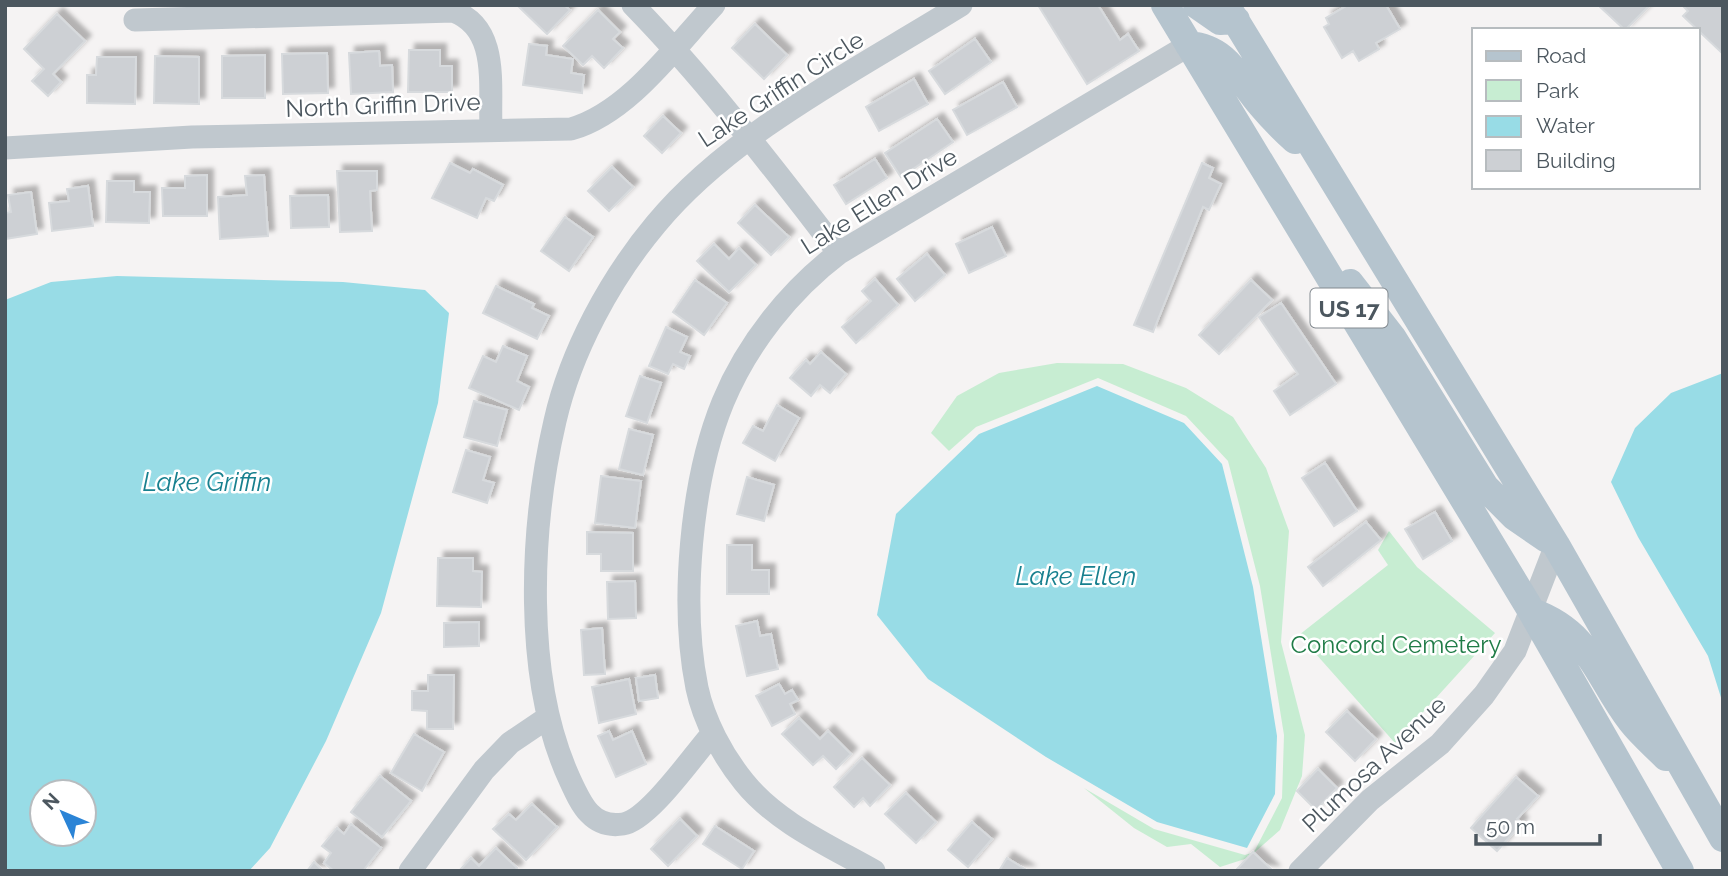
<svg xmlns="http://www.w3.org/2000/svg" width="1728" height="876" viewBox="0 0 1728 876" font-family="Raleway,sans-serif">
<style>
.green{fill:#c7edd2}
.water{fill:#98dce6;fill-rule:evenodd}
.building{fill:#cdd0d4;stroke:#d7dadd;stroke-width:2;filter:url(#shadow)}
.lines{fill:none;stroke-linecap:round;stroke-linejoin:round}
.minor{stroke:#c0c8ce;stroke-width:23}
.major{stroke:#b5c4ce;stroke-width:28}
.labels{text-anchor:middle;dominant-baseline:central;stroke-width:5;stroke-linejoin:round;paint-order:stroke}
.shield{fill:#fff;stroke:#82898f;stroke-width:2}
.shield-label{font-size:23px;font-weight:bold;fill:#4c575f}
.street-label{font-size:24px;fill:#4c575f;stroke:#fff}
.park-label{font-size:24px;fill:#207c47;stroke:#fff}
.water-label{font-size:26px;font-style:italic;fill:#18808f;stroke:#fff}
</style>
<defs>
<filter id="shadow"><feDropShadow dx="6" dy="-6" stdDeviation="2" flood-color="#0004"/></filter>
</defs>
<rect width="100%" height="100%" fill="#f5f3f3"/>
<!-- green -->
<path class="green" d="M1057,363l66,1 63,24 47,29 33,51 23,63 -8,111 24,93 -3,41 -22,54 -32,28 -28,9 -29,-23 -24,3 -33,-19 -50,-40 70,41 91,26 9,-3 28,-54 2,-63 -24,-149 -32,-125 -42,-45 -88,-38 -122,49 -27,24 -18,-18 26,-37 42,-23z
M1389,531l28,36 78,66 -100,110 -96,-108 89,-70 -10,-15z"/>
<!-- water -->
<path class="water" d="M117,276l226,6 82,8 24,23 -11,90 -57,210 -55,128 -56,107 -21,23h-244v-571l46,-18zM42,792h42v42h-42z
M1723,373v331l-15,-48 -70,-119 -27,-55 24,-54 36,-35z
M1097,386l87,37 38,41 31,123 24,149 -2,58 -28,54 -90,-26 -111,-65 -118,-78 -51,-64 19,-101 83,-80z"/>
<!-- building -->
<path class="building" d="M521,5h43l6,5 -23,24 -28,-27z
M1038,5h60l22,35 8,-6 11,17 -52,33z
M1348,5h38l14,24 -24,14 3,6 -20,12 -6,-10 -11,7 -18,-31 5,-3 -3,-6z
M1598,5h52l-25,25z
M1682,5h41v49l-40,-38 5,-5z
M598,10l22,22 -7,7 10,9 -19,20 -12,-12 -9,9 -20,-19z
M57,14l28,27 -32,33 8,8 -13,14 -16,-15 12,-12 -20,-20z
M755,24l32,31 -23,24 -32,-31z
M975,39l16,23 -46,32 -16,-23z
M529,44l18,2 -1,9 27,4 -2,14 13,2 -2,18 -59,-8z
M409,50h31v16h12v26h-44z
M379,51l1,15 12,-1 1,27 -42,2 -2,-41z
M327,53l1,40 -45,1 -1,-40z
M265,55v43h-43v-42z
M155,56l44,1v47l-45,-1z
M97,57h39l-1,47 -48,-1v-28h9z
M914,79l14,25 -49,27 -13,-24z
M1003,82l14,25 -50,28 -14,-25z
M663,116l18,17 -19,20 -18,-17z
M937,119l16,23 -52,35 -16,-24z
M875,159l12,19 -41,26 -12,-19z
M450,163l20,10 3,-4 30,16 -9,16 -8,-3 -9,20 -45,-20z
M1202,163l11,5 -4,10 12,6 -12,26 -6,-3 -50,125 -19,-7z
M612,167l21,20 -24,24 -21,-20z
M337,171h40v19l-7,1 2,40 -32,1z
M207,175v41h-44l-1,-28h23v-12z
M264,175l4,61 -48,3 -2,-42 29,-2 -2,-19z
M107,181h27v11h16l-1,31 -43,-1z
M88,186l5,40 -41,5 -3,-28 20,-2 -2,-12z
M31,192l6,42 -32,5v-26l6,-1 -3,-17z
M328,195l1,32 -38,1 -1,-32z
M755,205l34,32 -18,18 -33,-32z
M565,217l28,20 -24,34 -28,-20z
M992,227l14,29 -37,17 -13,-29z
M714,244l15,15 10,-11 17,17 -27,27 -32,-31z
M927,254l18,21 -30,26 -18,-22z
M875,279l23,26 -42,38 -14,-16 29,-26 -9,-10z
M695,280l32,23 -23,32 -31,-23z
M1251,280l21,20 -53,54 -20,-19z
M496,286l38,18 -2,4 17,8 -12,23 -54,-26z
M1281,303l55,81 -46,31 -16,-24 24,-17 -39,-57z
M666,327l21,10 -7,15 10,4 -6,13 -11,-5 -5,10 -19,-8z
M503,346l24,10 -10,25 12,6 -10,23 -50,-22 14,-32 13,6z
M821,352l25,22 -16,19 -10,-8 -9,11 -21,-18 16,-18 4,4z
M640,376l21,7 -14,40 -21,-7z
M474,401l33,9 -10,36 -33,-9z
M777,405l22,13 -24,43 -32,-18 10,-17 10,5z
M629,429l24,6 -10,40 -24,-6z
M466,450l24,7 -7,23 11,3 -7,20 -34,-11z
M1325,463l32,48 -23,15 -32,-48z
M601,476l40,5 -6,47 -40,-5z
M747,477l27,8 -10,36 -27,-7z
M1435,512l17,29 -29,18 -18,-30z
M1366,522l15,18 -58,46 -15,-19z
M587,532l46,1v38h-32v-17h-14z
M727,545h25v25h17v24h-42z
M438,558h35v13l9,1 -1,35 -44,-1z
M635,581l1,37 -28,1 -1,-37z
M757,621l3,15 11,-2 7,35 -31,7 -11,-50z
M479,622v24l-35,1v-24z
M602,628l3,46 -21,1 -3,-45z
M428,675h26l-1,54h-26v-18l-15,-1v-19h16z
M655,675l3,23 -19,3 -3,-23z
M629,679l7,35 -37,9 -7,-36z
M779,684l6,10 7,-4 6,10 -8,4 5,10 -23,12 -16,-30z
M1347,711l29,28 -21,22 -29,-29z
M799,718l21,21 8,-8 23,23 -15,15 -13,-13 -10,9 -31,-31z
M609,731l4,9 19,-9 14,33 -30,13 -18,-41z
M414,734l30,18 -22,39 -31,-18z
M862,758l28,27 -20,21 -7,-8 -9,9 -20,-20z
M1318,769l19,19 -21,22 -19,-19z
M380,776l31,25 -29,36 -31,-25z
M1516,777l22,19 -21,23 5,4 -25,28 -26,-23z
M906,793l30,29 -20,21 -31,-29z
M532,804l25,23 -31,33 -33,-31 16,-15 7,6z
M680,819l17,17 -29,30 -17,-17z
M972,822l20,17 -24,28 -20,-17z
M351,824l30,24 -18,23h-29l-10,-8 7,-10 -9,-7 15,-18 7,6z
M715,826l39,25 -12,18 -39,-25z
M496,848l21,20 -2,3h-56l12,-13 8,8z
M1253,852l20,19 -36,-2z
M1007,858l21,13h-29z
M314,862l9,9h-16z"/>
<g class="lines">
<!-- minor -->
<path class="minor" d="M633,5c75,77 140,163 206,248
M135,20l318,-9c47,17 36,75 38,117
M5,148l187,-11 379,-8c57,-16 103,-81 143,-124
M713,733c-19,21 -64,87 -90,91 -31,5 -42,-20 -53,-44 -47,-101 -40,-252 -15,-359 16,-70 55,-142 101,-197 76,-92 204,-156 305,-219
M410,871l74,-101 26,-27 37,-25
M874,871c-44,-25 -97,-48 -130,-89 -21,-26 -40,-61 -47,-94 -17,-84 -6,-208 26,-286 24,-58 67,-112 116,-149l350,-208
M1300,871l70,-71 70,-56 44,-49 31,-44 41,-106"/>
<!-- major -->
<path class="major" d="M1165,5l367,607 148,259
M1197,5l23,16 16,-1
M1226,5l330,540 167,293
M1189,45c38,3 49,33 72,60 10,12 22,24 34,35
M1350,283l42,54 93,150 30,30 32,22
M1532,612c59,21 65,65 99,109 10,13 23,24 35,36"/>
</g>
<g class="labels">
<!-- shield labels -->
<rect class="shield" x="1310.5" y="288.5" width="77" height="39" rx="5"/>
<g class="shield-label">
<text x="1349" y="308">US 17</text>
</g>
<!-- street labels -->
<g class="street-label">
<text transform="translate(781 89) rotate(-33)">Lake Griffin Circle</text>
<text transform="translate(383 105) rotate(-2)">North Griffin Drive</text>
<text transform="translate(879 201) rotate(-32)">Lake Ellen Drive</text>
<text transform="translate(1374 764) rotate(-43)">Plumosa Avenue</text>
</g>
<!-- park labels -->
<g class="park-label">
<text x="1396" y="644">Concord Cemetery</text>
</g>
<!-- water labels -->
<g class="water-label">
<text x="207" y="482">Lake Griffin</text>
<text x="1076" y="576">Lake Ellen</text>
</g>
</g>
<!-- border -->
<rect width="1728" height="876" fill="none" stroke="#4c575f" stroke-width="14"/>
<!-- legend -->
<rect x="1472" y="28" width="228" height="161" fill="#ffffff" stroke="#b7bcbf" stroke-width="2"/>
<rect x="1486" y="51" width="35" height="10" fill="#b5c4ce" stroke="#b7bcbf" stroke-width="2"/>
<text x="1536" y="63" font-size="21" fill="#4c575f">Road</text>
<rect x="1486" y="80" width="35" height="21" fill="#c7edd2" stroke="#b7bcbf" stroke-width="2"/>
<text x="1536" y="98" font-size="21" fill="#4c575f">Park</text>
<rect x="1486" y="116" width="35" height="21" fill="#98dce6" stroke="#b7bcbf" stroke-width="2"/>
<text x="1536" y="133" font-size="21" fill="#4c575f">Water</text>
<rect x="1486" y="150" width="35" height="21" fill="#cdd0d4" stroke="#b7bcbf" stroke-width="2"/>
<text x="1536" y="168" font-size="21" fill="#4c575f">Building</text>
<!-- north arrow -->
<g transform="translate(63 813) rotate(314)"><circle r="33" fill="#ffffff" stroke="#b7bcbf" stroke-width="2"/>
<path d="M0-5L12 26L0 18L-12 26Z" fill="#2b84d6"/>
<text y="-10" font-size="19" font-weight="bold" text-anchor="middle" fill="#4c575f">N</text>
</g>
<!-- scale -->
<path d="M1476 834v10h124v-10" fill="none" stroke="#4c575f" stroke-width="3.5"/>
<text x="1486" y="834" font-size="21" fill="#4c575f" stroke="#ffffff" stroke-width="5" paint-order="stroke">50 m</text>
</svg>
